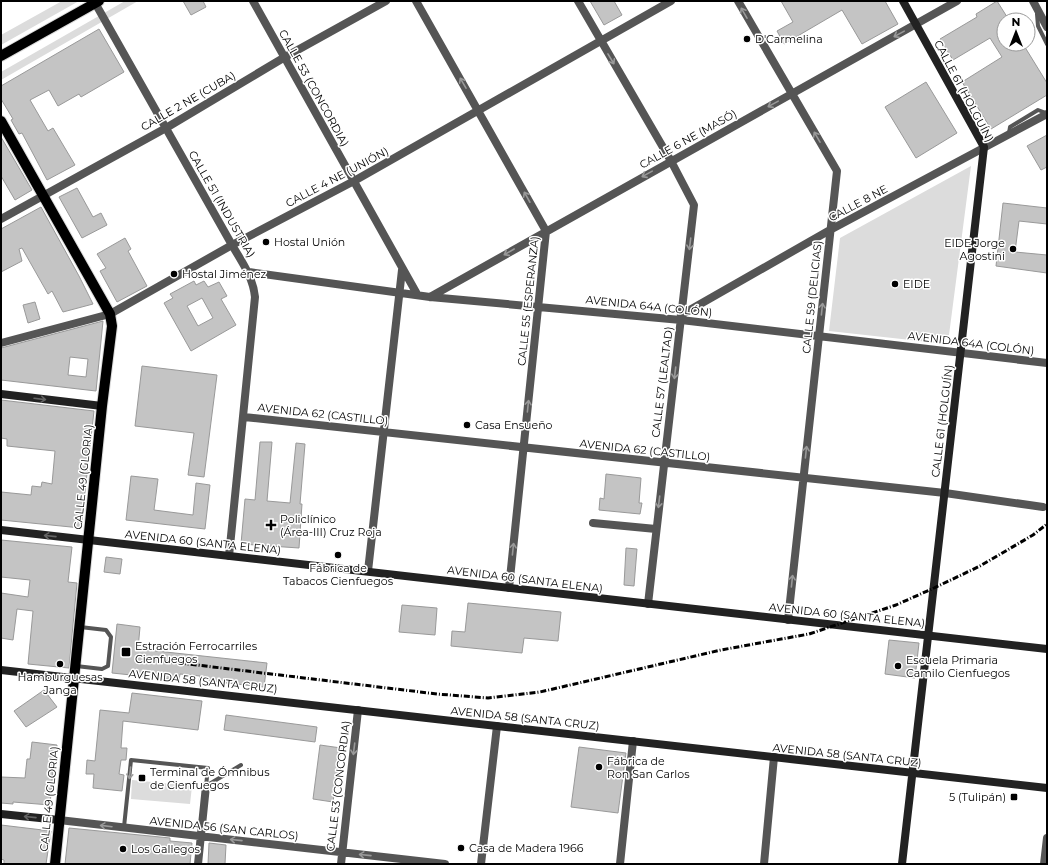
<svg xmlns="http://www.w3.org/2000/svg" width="1048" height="865" viewBox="0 0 1048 865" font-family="Montserrat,sans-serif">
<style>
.green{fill:#dcdcdc}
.building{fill:#c4c4c4;stroke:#999;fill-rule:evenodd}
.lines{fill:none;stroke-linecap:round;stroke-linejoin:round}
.primary-casing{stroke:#dbdbdb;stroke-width:12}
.lane{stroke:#555;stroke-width:4}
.street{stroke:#555;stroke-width:8}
.secondary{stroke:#222;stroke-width:8}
.primary{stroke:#000;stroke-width:10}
.rail{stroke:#000;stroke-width:3;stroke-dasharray:6 2 1 2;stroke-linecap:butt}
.oneway{stroke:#999}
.oneway2{stroke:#646464}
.poi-dot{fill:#000;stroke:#fff;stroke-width:1.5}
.labels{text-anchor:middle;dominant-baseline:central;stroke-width:3;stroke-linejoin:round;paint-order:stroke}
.poi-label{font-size:11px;fill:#000;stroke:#fff;text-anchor:start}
.street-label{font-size:11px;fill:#000;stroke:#fff}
</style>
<rect width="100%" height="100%" fill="#fff"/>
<!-- green -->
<path class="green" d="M62,1h17l-78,44v-10z
M125,1h13l-137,79v-8z
M971,166l-22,169 -11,8 -109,-12 11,-93z
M132,780l60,6 -2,18 -59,-5z"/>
<!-- building -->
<path class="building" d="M183,1h20l3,6 -15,8z
M590,1h24l8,14 -18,10z
M781,1h104l13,23 -36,20 -20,-34 -58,34 -7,-13 16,-9z
M997,1l12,19h-5v24h19l24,39v12l-56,34 -29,-47 40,-25 -12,-19 -37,22 -13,-21 37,-22 -1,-3z
M99,29l25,43 -43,25 -2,-3 -21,12 -9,-16 -19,10 18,31 5,-3 22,37 -28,15 -25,-47 -3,1 -8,-14 2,-1 -12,-20v-13z
M926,82l31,51 -41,25 -31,-51z
M1047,135v32l-6,3 -14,-24z
M1,137l31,53 -17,10 -14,-24z
M77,188l16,29 8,-4 6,12 -25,13 -23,-41z
M1003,203l44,5v16l-28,-3 -4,31 32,3v18l-51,-7z
M41,207l38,69 14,28 -30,8 -11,-21 -4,3 -26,-46 -3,1 3,12 -21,11v-43z
M125,238l6,11 -3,2 19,35 -30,16 -17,-31 6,-3 -9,-14z
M194,281l2,4 8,-4 4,6 11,-5 8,14 -6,3 15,26 -45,26 -27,-48 9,-5 -3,-4zM202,298l11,20 -15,8 -11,-20z
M35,302l5,17 -12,4 -5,-18z
M103,321l-7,70 -95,-11v-32zM70,357l18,2 -2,18 -18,-2z
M142,366l75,9 -13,102 -16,-2 6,-42 -59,-7z
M1,400l93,11 -13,117 -80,-8v-28l30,3 1,-9 9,1 1,-5 10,2 3,-33 -48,-5v-7l-6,-1z
M260,442h12l-5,59 23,2 6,-60 9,1 -5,60h2l-3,44 -58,-4 4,-45 10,1z
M606,474l35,4 -2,25h3l-2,11 -41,-4 1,-12 4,1z
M131,476l27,3 -4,31 39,5 3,-32 14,2 -5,44 -79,-9z
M1,540l71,7 -4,35 9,1 -8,85 -41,-4 5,-53 -16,-2 -4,31 -12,-2v-45l27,4 2,-17 -29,-3z
M626,548l11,1 -3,37 -10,-1z
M106,557l16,2 -2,15 -16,-2z
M468,603l93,9 -3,29 -34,-3 -2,15 -71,-7 1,-15 13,1z
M402,605l35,3 -2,27 -36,-3z
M117,624l23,3 -2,22 129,14 -3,24 -65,-7 1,-4 -20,-2 -1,6 -67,-7z
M889,640l30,3 -4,35 -30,-4z
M44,690l13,17 -31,20 -12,-16z
M132,693l70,8 -4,29 -75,-9 -2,27h6l-1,12h-5l-2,14 5,1 -2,16 -29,-3 1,-14h-8l1,-14 8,1 5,-51 29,3z
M226,715l91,12 -2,15 -91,-12z
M32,742l25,3 -1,14h-2l-4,46 -37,-3v2l-12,-1v-26l24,1 2,-19h3z
M320,745l21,3 -8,54 -20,-3z
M579,747l47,6 -8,60 -47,-6z
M1,825l50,6 -5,33h-42v-4l-3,-1z
M69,828l101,10v3l22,2 -2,21h-125z
M209,843l17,2 -1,19h-17z"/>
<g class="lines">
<defs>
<path id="primary" d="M1,56l98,-55
M1,121l109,193 2,12 -10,80 -47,458"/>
</defs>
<!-- primary casing -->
<use href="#primary" class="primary-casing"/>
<!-- lane -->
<path class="lane" d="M1037,14l1,12 9,18
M1009,133l1,-6 28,-17 8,3
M76,666l26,3 6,-3 3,-29 -5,-7 -26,-3
M206,786l35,-21
M124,827l7,-67 77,8 -2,18"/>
<!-- street -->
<path class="street" d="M94,1l138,244c10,17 21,32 23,52l-26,259
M253,1l164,293
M416,1l130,230 -37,357
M578,1l93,160 23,44 -46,399
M738,1l99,170 -49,449
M1033,1l14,26
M1,219l165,-91 119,-71 101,-56
M249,272l181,25 251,23 366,43
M430,297l527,-296
M681,315l149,-85 217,-116
M1,343l109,-29 122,-69 122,-64 317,-180
M244,417l701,76 98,14
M593,523l63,6
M368,571l34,-301
M59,820l386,44
M198,864l8,-78
M341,864l17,-154
M481,864l16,-138
M620,864l13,-123
M764,864l10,-107
M1044,864l3,-26"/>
<!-- secondary -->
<path class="secondary" d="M1,394l101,12
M1,530l1046,119
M1,670l1046,118
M1,814l58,6
M902,864l82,-717 -81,-146"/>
<!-- primary -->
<use href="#primary" class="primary"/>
<!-- rail -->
<path class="rail" d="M147,659l290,35 51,4 52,-6 181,-42 88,-16 87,-29 38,-17 46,-22 53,-31 14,-11"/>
</g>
<!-- one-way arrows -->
<defs><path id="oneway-shaft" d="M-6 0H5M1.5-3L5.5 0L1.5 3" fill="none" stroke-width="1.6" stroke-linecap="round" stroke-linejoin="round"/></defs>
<g class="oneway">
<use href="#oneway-shaft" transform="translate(744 13) rotate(-120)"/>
<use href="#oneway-shaft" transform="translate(899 34) rotate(151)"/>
<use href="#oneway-shaft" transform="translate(611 59) rotate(59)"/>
<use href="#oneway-shaft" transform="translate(463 83) rotate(-120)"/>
<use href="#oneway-shaft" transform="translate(773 104) rotate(151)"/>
<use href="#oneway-shaft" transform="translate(817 137) rotate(-120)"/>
<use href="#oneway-shaft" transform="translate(647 174) rotate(151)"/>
<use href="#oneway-shaft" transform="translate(527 197) rotate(-119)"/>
<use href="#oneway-shaft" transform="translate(690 244) rotate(97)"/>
<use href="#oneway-shaft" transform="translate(509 252) rotate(150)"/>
<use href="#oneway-shaft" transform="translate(822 309) rotate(-84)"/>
<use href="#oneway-shaft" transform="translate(675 373) rotate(97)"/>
<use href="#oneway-shaft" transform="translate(528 406) rotate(-84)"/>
<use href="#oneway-shaft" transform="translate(806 452) rotate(-84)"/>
<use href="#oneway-shaft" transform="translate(659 502) rotate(97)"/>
<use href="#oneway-shaft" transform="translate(513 549) rotate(-84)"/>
<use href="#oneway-shaft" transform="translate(792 581) rotate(-84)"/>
<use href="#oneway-shaft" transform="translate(354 749) rotate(97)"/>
<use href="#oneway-shaft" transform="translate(130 773) rotate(96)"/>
<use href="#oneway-shaft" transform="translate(106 826) rotate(-173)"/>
<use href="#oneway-shaft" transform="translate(236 840) rotate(-174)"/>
<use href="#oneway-shaft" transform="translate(365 855) rotate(-174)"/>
</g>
<g class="oneway2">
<use href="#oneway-shaft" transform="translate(40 399) rotate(7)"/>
<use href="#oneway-shaft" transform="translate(50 536) rotate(-174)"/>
<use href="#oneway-shaft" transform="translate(30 817) rotate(-174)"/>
</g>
<!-- markers -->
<g class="poi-dot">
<circle cx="747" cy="39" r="4"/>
<circle cx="266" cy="242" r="4"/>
<circle cx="1013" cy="249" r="4"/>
<circle cx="174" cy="274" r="4"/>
<circle cx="895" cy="284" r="4"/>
<circle cx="467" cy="425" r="4"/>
<path d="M269 519h4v4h4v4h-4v4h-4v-4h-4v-4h4z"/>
<circle cx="338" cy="555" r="4"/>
<rect x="121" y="647" width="10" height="10" rx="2"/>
<circle cx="60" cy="664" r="4"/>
<circle cx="898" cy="666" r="4"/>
<circle cx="599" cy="767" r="4"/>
<rect x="138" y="774" width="8" height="8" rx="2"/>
<rect x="1010" y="793" width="8" height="8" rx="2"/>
<circle cx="461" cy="848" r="4"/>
<circle cx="123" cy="849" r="4"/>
</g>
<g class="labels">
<!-- poi labels -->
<g class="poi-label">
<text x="755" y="39">D'Carmelina</text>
<text x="274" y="242">Hostal Unión</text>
<text x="1005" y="243" text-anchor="end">EIDE Jorge<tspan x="1005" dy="13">Agostini</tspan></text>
<text x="182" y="274">Hostal Jiménez</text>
<text x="903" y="284">EIDE</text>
<text x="475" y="425">Casa Ensueño</text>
<text x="280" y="519">Policlínico<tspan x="280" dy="13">(Área-III) Cruz Roja</tspan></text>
<text x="338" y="568" text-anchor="middle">Fábrica de<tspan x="338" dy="13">Tabacos Cienfuegos</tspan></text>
<text x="135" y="646">Estración Ferrocarriles<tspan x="135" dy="13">Cienfuegos</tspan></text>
<text x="906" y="660">Escuela Primaria<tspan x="906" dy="13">Camilo Cienfuegos</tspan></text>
<text x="60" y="677" text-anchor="middle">Hamburguesas<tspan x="60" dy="13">Janga</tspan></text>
<text x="607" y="761">Fábrica de<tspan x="607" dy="13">Ron San Carlos</tspan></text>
<text x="150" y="772">Terminal de Ómnibus<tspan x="150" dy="13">de Cienfuegos</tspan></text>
<text x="1006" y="797" text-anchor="end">5 (Tulipán)</text>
<text x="469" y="848">Casa de Madera 1966</text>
<text x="131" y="849">Los Gallegos</text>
</g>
<!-- street labels -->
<g class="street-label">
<text transform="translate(314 88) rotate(61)">CALLE 53 (CONCORDIA)</text>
<text transform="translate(964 91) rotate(62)">CALLE 61 (HOLGUÍN)</text>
<text transform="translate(188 101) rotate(-30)">CALLE 2 NE (CUBA)</text>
<text transform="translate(688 139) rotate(-29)">CALLE 6 NE (MASÓ)</text>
<text transform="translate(337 177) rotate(-28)">CALLE 4 NE (UNIÓN)</text>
<text transform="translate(858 203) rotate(-28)">CALLE 8 NE</text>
<text transform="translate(222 204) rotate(60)">CALLE 51 (INDUSTRIA)</text>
<text transform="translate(812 297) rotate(-84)">CALLE 59 (DELICIAS)</text>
<text transform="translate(528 301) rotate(-84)">CALLE 55 (ESPERANZA)</text>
<text transform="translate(649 306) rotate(6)">AVENIDA 64A (COLÓN)</text>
<text transform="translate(971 343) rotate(7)">AVENIDA 64A (COLÓN)</text>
<text transform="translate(662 382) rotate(-83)">CALLE 57 (LEALTAD)</text>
<text transform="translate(323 414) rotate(6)">AVENIDA 62 (CASTILLO)</text>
<text transform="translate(942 421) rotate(-83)">CALLE 61 (HOLGUÍN)</text>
<text transform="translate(645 450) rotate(6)">AVENIDA 62 (CASTILLO)</text>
<text transform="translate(83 477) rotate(-84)">CALLE 49 (GLORIA)</text>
<text transform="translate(203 542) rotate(6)">AVENIDA 60 (SANTA ELENA)</text>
<text transform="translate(525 579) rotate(7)">AVENIDA 60 (SANTA ELENA)</text>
<text transform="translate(847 615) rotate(6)">AVENIDA 60 (SANTA ELENA)</text>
<text transform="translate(203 681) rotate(6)">AVENIDA 58 (SANTA CRUZ)</text>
<text transform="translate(525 718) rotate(6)">AVENIDA 58 (SANTA CRUZ)</text>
<text transform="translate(847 755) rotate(6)">AVENIDA 58 (SANTA CRUZ)</text>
<text transform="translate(338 786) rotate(-83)">CALLE 53 (CONCORDIA)</text>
<text transform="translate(49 799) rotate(-84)">CALLE 49 (GLORIA)</text>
<text transform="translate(224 828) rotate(6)">AVENIDA 56 (SAN CARLOS)</text>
</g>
</g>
<!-- border -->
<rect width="1048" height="865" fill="none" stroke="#000000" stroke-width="4"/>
<!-- north arrow -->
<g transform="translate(1016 32)"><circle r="19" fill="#ffffff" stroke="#999999"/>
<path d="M0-3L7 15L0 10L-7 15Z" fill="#000000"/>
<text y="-6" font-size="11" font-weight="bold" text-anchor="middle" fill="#000000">N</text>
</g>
</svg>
